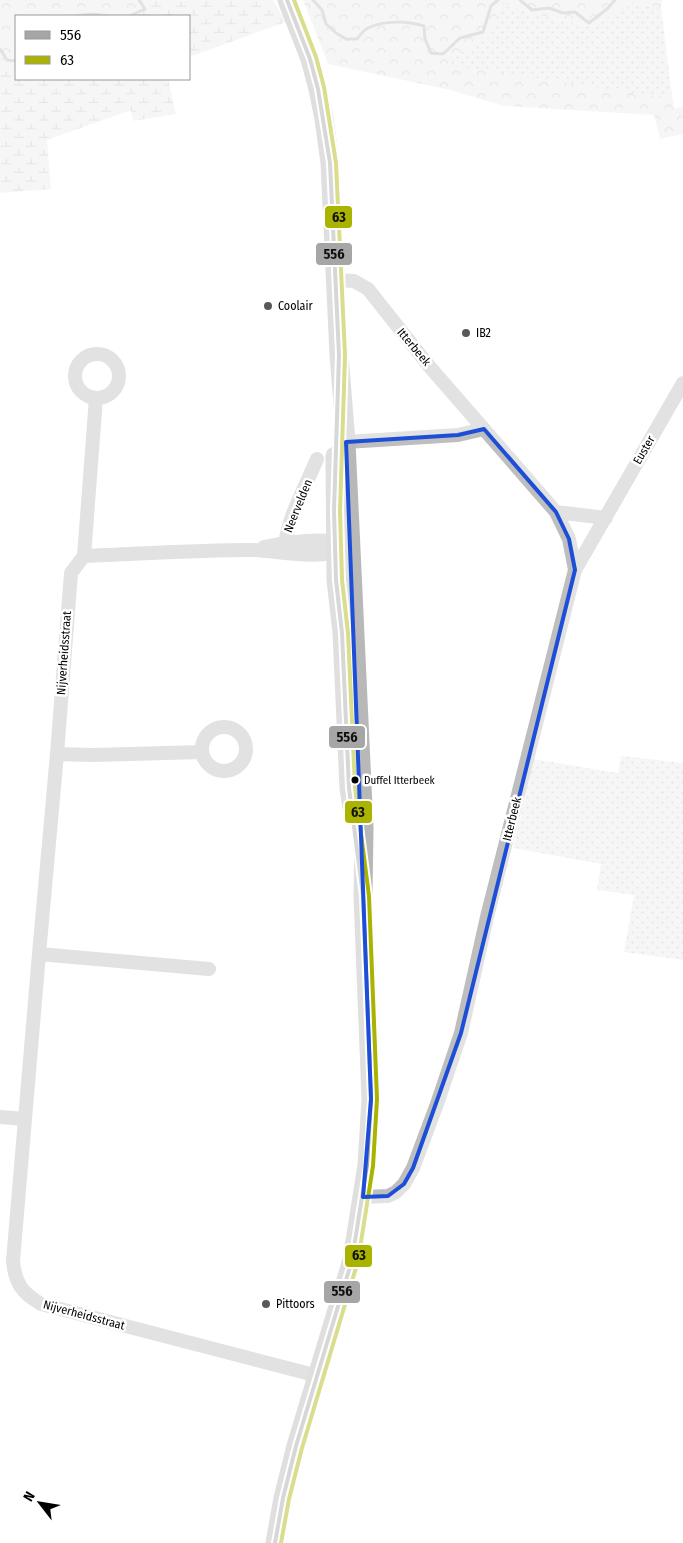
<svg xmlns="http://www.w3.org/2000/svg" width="683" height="1543" viewBox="0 0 683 1543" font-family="'Fira Sans Condensed',sans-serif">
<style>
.grass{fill:url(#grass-dots)}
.forest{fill:url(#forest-crowns)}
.wetland{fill:url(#wetland-marsh)}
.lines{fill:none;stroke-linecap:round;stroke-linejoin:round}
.stream{stroke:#bfbfbf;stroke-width:3}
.minor{stroke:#bebebe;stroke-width:14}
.secondary{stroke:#b8b8b8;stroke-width:19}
.bus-1-casing{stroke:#fff;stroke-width:8}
.bus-2-casing{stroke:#fff;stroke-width:8}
.bus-1{stroke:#a6a6a6;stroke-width:4}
.bus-2{stroke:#aab300;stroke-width:4}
.marked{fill:none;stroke:#1d4ed8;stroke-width:4;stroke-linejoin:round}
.poi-dot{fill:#595959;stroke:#fff;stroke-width:2}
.bus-dot{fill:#000;stroke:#fff;stroke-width:2}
.labels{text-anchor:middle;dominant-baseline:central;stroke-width:5;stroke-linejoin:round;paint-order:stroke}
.bus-label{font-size:11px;fill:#000;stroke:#fff;text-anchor:start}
.poi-label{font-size:12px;fill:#000;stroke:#fff;text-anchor:start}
.street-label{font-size:12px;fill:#000;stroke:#fff}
.line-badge{stroke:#fff;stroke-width:2}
.pale-badge-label{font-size:14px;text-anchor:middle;font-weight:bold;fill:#111}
</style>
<defs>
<pattern id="grass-dots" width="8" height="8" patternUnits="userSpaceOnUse" patternTransform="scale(1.25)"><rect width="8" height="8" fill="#ececec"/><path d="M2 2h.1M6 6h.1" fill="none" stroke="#c9c9c9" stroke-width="1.8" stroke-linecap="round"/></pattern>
<pattern id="forest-crowns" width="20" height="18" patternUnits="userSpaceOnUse" patternTransform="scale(1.25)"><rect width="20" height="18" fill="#ececec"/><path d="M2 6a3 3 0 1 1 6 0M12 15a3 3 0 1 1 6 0" fill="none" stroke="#c9c9c9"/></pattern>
<pattern id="wetland-marsh" width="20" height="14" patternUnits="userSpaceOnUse" patternTransform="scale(1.25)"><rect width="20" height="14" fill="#ececec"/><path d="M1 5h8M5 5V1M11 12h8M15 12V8" fill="none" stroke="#c9c9c9"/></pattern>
</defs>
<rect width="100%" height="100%" fill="#fff"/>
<!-- grass -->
<path class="grass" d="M501,2l33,12 60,13 34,-25 33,6 11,87 -20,1 -203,-30 1,-8 40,-22z
M621,756l62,7v197l-59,-8 10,-57 -37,-5 4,-26 -88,-16 21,-89 84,14z"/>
<!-- forest -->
<path class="forest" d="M0,0h139l6,9 -16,7h-21l-15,-2 -18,2h-59v45l-9,-1 -7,-11z
M303,0h359l-1,8 -33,-6 -33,25 -61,-13 -33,-12 -11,34 -39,22 -2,7 203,31 20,-1 2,13 9,-1v27l-23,5 -6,-24 -150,-9 -54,-16 -122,-26z"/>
<!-- wetland -->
<path class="wetland" d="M139,0h134l13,22 -97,35v-41h-60l16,-7z
M0,49l7,11 9,1v18h152l8,35 -43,7 -2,-11 -84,30 4,49 -51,4z"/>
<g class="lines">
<!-- stream -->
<path class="stream" d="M313,0l9,10 4,14 10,9 10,6h11c3,-4 7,-9 11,-11 17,-8 39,-7 56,-2l1,13 6,14 12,1 17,-16 23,-6 8,-26 7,-6
M520,0l12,10 17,-2 14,5 12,-1 14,11 18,-14 8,-9
M75,16l18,-2 15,2
M129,16l16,-7 -6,-9
M0,49l7,11 9,1"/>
<!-- minor -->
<path class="minor" d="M335,280l19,1 14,8 61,77 127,146 13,27 6,31 -88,347 -26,116 -24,71 -24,64 -9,16 -8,8 -8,4 -25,1
M75 376a22 22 0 1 1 44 0a22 22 0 1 1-44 0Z
M96,398l-12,158c55,-2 110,-6 166,-6 25,0 72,12 94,-2
M346,442l112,-7 26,-6
M556,512l50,6
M264,547c24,-5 56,-9 80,-4
M285,552c-1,-29 21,-66 32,-93
M84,556l-13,17 -14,181 36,1 109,-3
M575,570l108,-187
M202 749a22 22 0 1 1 44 0a22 22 0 1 1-44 0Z
M39,954l18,-200
M0,1117l25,2 14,-165 170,15
M25,1119l-12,142c2,22 9,32 28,43l277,72"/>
<!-- secondary -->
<path class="secondary" d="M335,456l1,124 6,53 7,155 4,27
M275,1543l8,-45 13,-52 56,-186 15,-95 4,-66 -8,-203 1,-68 -18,-386 -7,-87 -9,-192 -6,-44 -6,-30 -8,-30 -23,-59"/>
<defs>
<path id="bus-1" d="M275,1543l8,-45 13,-52 56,-186 15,-95 4,-66 -8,-203 -14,-108 -7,-155 -6,-53 -2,-69 5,-156 -9,-192 -12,-74 -8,-30 -23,-59"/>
<path id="bus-2" d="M281,1543l8,-44 13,-51 56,-187 15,-95 4,-67 -8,-203 -14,-109 -7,-154 -6,-53 -2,-69 5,-156 -9,-192 -12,-76 -8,-30 -22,-57"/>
</defs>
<!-- bus-1 casing -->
<use href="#bus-1" class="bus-1-casing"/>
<!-- bus-2 casing -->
<use href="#bus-2" class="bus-2-casing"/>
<!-- bus-1 -->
<use href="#bus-1" class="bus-1"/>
<!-- bus-2 -->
<use href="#bus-2" class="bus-2"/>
</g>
<!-- marked area -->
<path d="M0 0H683V1543H0ZM484,429l72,83 13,27 6,31 -114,463 -48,135 -9,16 -16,12 -25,1 8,-98 -25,-657 112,-7z" fill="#fff" fill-opacity=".55" fill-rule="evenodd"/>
<path class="marked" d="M484,429l72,83 13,27 6,31 -114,463 -48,135 -9,16 -16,12 -25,1 8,-98 -25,-657 112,-7z"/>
<!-- markers -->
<g class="poi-dot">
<circle cx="268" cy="306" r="5"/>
<circle cx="466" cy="333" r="5"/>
<circle cx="266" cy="1304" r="5"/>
</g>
<circle class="bus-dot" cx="355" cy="780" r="4.5"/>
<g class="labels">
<!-- bus labels -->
<g class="bus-label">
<text x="364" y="780">Duffel Itterbeek</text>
</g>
<!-- poi labels -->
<g class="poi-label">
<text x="278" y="306">Coolair</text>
<text x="476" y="333">IB2</text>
<text x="276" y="1304">Pittoors</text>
</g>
<!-- street labels -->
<g class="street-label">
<text transform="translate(414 347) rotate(50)">Itterbeek</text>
<text transform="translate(644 450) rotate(-60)">Euster</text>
<text transform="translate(298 506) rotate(-68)">Neervelden</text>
<text transform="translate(64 653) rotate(-86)">Nijverheidsstraat</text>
<text transform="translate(512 819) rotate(-76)">Itterbeek</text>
<text transform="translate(84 1315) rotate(15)">Nijverheidsstraat</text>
</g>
</g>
<g class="line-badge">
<rect x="324" y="205" width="29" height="24" rx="5" fill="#aab300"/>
<rect x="315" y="242" width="38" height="24" rx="5" fill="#a6a6a6"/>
<rect x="328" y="725" width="38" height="24" rx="5" fill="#a6a6a6"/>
<rect x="344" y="800" width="29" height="24" rx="5" fill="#aab300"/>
<rect x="344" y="1244" width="29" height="24" rx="5" fill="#aab300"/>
<rect x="323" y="1280" width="38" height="24" rx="5" fill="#a6a6a6"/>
</g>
<g class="pale-badge-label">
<text x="339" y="222">63</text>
<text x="334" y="259">556</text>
<text x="347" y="742">556</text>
<text x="358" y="817">63</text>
<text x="359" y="1260">63</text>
<text x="342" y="1296">556</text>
</g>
<!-- legend -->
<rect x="15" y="15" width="175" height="65" fill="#ffffff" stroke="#999999"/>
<rect x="25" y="31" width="25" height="8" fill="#a6a6a6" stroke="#999999"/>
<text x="60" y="40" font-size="15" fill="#000000">556</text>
<rect x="25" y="56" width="25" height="8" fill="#aab300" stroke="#999999"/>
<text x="60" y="65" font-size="15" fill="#000000">63</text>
<!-- north arrow -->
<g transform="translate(40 1503) rotate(301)" stroke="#ffffff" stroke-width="4" paint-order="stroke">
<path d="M0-4L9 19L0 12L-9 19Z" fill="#000000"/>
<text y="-8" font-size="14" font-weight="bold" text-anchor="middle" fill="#000000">N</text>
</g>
</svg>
